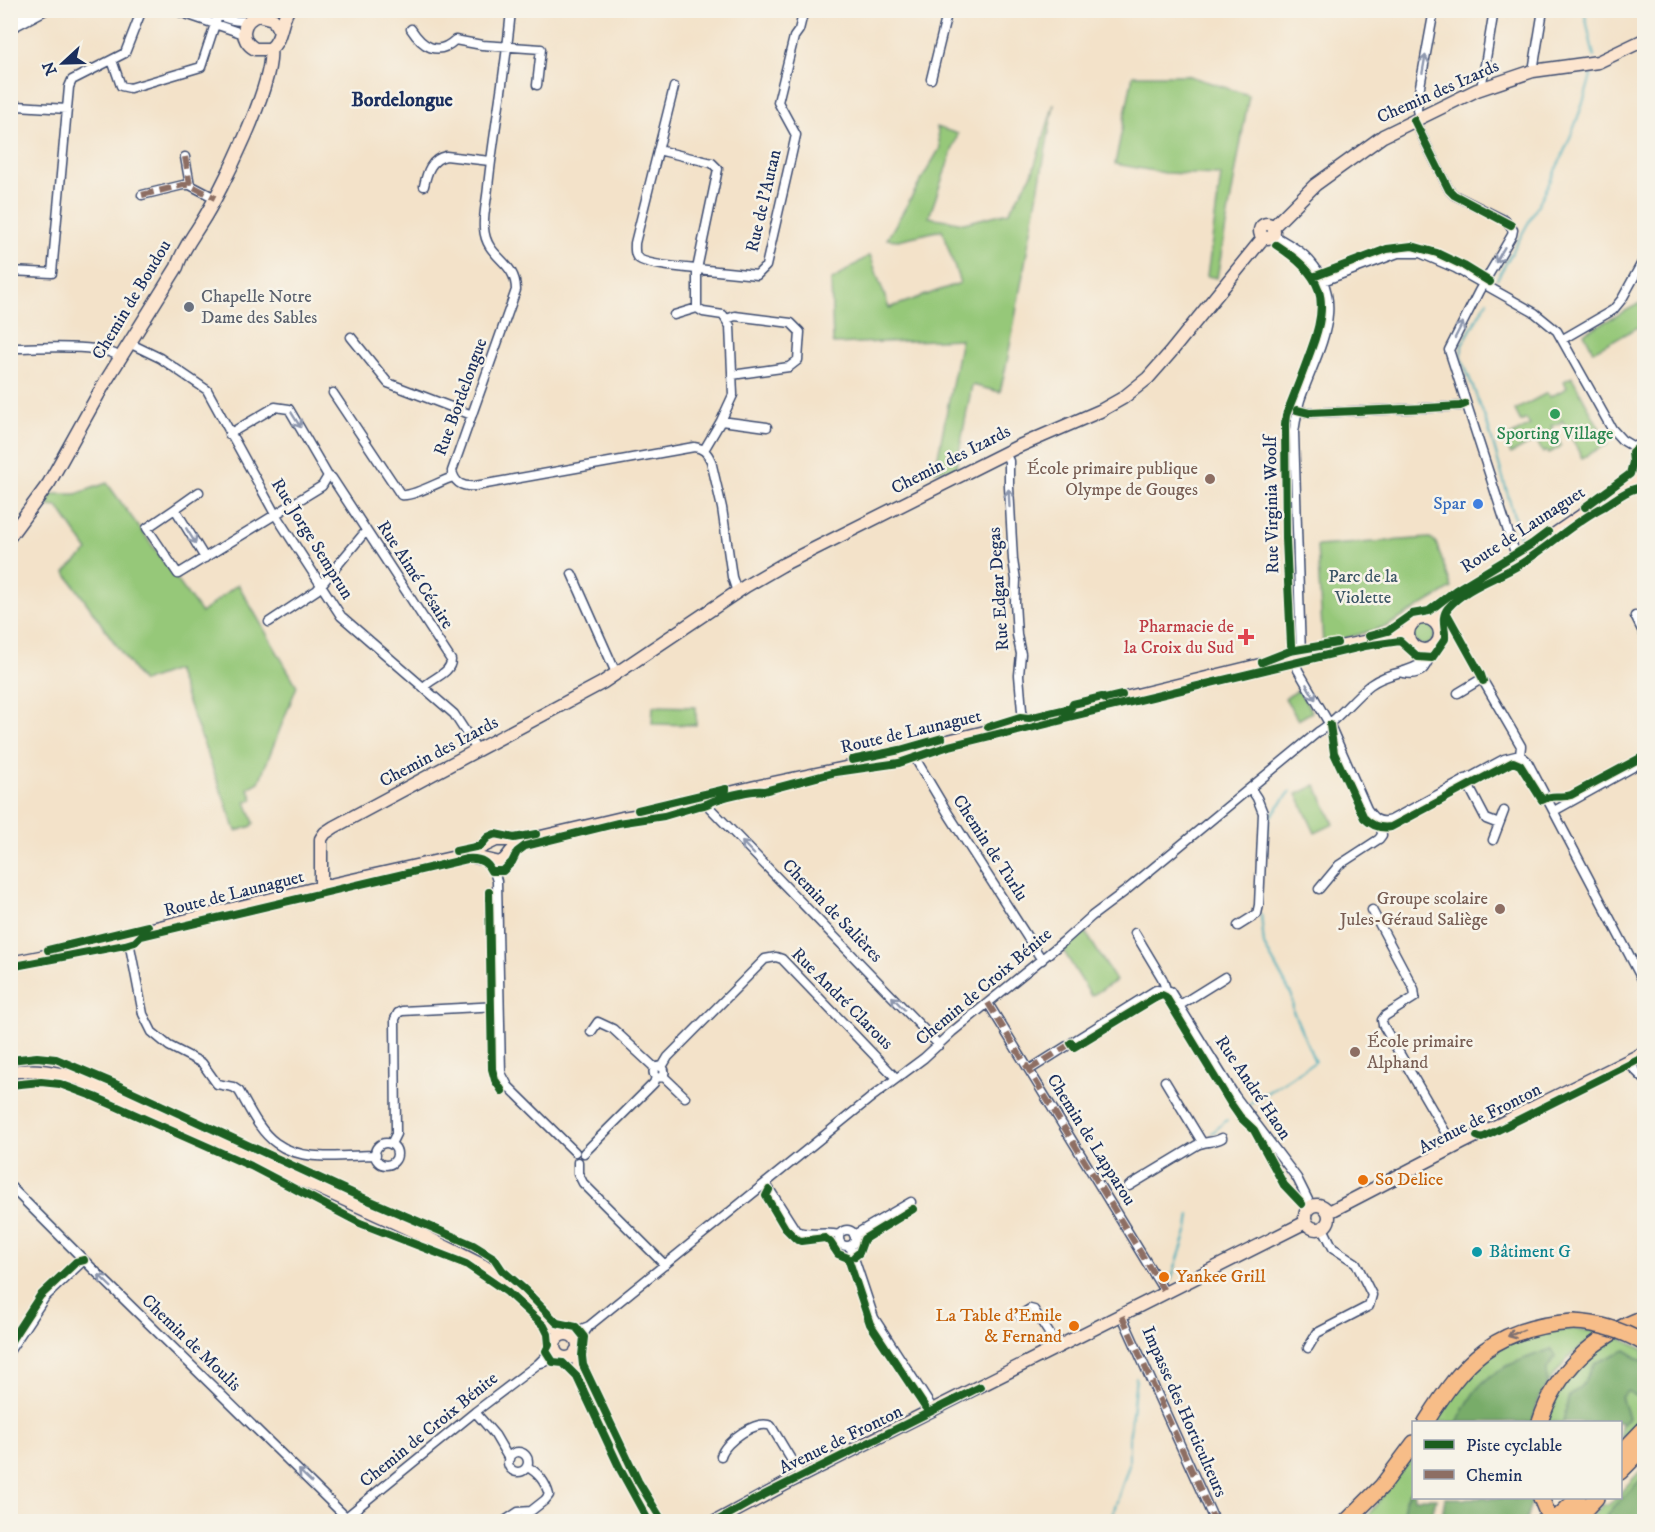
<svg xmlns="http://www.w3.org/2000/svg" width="1655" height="1532" viewBox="0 0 1655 1532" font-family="'IM FELL DW Pica',serif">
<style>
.green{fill:#96c879;stroke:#587c6c;stroke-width:1.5}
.forest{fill:#78ac69;stroke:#4a6e64;stroke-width:1.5}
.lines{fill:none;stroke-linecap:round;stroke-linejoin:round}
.stream{stroke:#3baab9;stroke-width:2}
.street-casing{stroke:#3b4a6e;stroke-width:11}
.secondary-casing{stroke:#3b4a6e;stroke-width:15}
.highway-casing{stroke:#3b4a6e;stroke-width:18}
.street{stroke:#fff;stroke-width:8}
.secondary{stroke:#fce5cf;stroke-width:12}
.highway{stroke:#f7bd88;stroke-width:15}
.highway-bridge-casing{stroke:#3b4a6e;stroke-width:18;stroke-linecap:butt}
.highway-bridge{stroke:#f7bd88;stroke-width:15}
.quiet{stroke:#8d6e63;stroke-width:6;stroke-dasharray:12 6;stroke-linecap:butt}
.cycleway-casing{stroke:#f7f3e8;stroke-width:11}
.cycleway{stroke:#1b5e20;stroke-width:8}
.oneway{stroke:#8d97ae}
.oneway2{stroke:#7e6f71}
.worship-dot{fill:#6b7280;stroke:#f7f3e8;stroke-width:2}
.leisure-dot{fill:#2e9e5b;stroke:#f7f3e8;stroke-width:2}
.education-dot{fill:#8d6e63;stroke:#f7f3e8;stroke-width:2}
.shop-dot{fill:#3f7fe0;stroke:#f7f3e8;stroke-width:2}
.health-dot{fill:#e0444e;stroke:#f7f3e8;stroke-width:2}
.food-dot{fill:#e8710a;stroke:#f7f3e8;stroke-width:2}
.culture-dot{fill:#0f9aa8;stroke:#f7f3e8;stroke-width:2}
.labels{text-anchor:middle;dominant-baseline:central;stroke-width:5;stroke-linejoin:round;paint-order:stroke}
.street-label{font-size:18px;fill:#1b2f5e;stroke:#f7f3e8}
.worship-label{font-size:18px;fill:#5b616d;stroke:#f7f3e8;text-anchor:start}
.leisure-label{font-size:18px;fill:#27864d;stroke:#f7f3e8}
.education-label{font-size:18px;fill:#785e54;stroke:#f7f3e8;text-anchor:end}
.shop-label{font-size:18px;fill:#366cbe;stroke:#f7f3e8;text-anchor:end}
.park-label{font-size:18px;fill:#3a5565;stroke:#f7f3e8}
.health-label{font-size:18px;fill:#be3a42;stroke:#f7f3e8;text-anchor:end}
.food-label{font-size:18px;fill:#c56008;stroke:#f7f3e8;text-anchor:start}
.culture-label{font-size:18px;fill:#0d838f;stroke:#f7f3e8;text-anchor:start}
.neighbourhood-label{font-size:20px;font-weight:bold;fill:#1b2f5e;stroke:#f7f3e8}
</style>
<rect width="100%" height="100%" fill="#f7f3e8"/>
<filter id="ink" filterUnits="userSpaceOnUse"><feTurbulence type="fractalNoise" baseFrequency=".0167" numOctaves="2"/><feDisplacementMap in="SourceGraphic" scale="12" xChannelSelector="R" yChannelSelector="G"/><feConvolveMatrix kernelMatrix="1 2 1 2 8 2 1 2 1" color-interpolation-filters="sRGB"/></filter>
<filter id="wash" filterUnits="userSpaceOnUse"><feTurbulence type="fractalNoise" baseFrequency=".008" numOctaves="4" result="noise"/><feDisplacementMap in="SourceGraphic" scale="24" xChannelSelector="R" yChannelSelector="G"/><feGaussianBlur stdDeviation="1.35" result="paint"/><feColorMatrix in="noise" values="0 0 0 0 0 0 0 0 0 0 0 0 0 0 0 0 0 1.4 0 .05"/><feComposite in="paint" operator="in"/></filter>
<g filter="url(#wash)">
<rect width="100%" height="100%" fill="#f3e2c9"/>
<!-- green -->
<path class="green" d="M1133,75h53l63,20 -32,183 -10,-2 14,-101 -56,-2 -50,-9z
M1054,104l-47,258 -7,30 -28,-7 -16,83 -21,3 26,-132 -128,5 -2,-63 39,-26 19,53 71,-25 -18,-53 -44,10 -11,-1 53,-91 -3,-21 21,7 -29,83 35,6 45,-11 23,-38z
M1644,301v23l-51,27 -9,-18z
M1572,377l36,67 -26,14 -20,-38 -2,3 -9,3 10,19 -1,2 -12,7 -2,-3 -3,2 -7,-13 -25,14 -8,-14 27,-15 -4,-6 -5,3 -6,-12 32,-17 3,4 17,-9 -3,-7z
M107,483l94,130 37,-29 59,102 -38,96 -11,6 5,11 -7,3 8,21 -2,3 -16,5 -60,-161 -34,12 -77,-110 23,-21 -30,-44 -10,-1 3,-12h25z
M1430,538l6,5 16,45 -65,38 -64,19 -6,-99z
M1413 634a11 11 0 1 1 22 0a11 11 0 1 1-22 0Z
M1299,690l13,22 -14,8 -13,-22z
M653,706l43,1v18l-44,-1z
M1316,785l18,39 -19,9 -18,-39z
M1085,931l31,50 -25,15 -28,-46z
M1576,1329l24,3 -29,23 -24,29 -1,-15 6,-20c-27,9 -57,18 -76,41 -7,9 -13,22 -19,32h-23c24,-38 51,-74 96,-88 14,-4 32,-4 46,-5z
M1618,1337l26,13v12l-19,-12 -30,13 -13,23 -13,10 -6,26h-16l13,-32 24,-30z
M1628,1391l8,5h8v18l-23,25v-14l7,-8 -7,-20z
M1413,1456v30l-8,14 -2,21 -40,1z
M1644,1467v9c-6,7 -39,43 -43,45 -4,1 -10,0 -14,1l17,-18 4,1 8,-7h4l1,-6z"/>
<!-- forest -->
<path class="forest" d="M1552,1349l4,7 -9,13v15l-8,16 -7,22h-75c6,-10 12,-23 19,-32 19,-23 49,-32 76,-41z
M1625,1350l19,12v34h-8l-8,-5 -7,6 7,21 -7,7 -1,-3h-57l6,-26 13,-10 13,-23z
M1644,1476v45h-44l6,-3 6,-9z
M1413,1486l1,12h22l-5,23h-28l2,-21z
M1445,1498h86l1,2 -6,21h-85z"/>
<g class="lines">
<!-- stream -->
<path class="stream" d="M1584,10l10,47
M1497,279c36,-64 76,-132 94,-204
M1487,301l-25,44v14l26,67 34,118
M1266,840l3,-22 22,-27
M1249,1104l66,-42 -22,-51 -1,-15 -28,-51 -3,-31
M1212,1133l15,-13
M1171,1280l17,-51 2,-14
M1110,1522l19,-57v-24l7,-64"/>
</g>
</g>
<g filter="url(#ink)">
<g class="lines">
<defs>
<path id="street" d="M174,10l70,24
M204,10c13,5 31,14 45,10
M511,10c-5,60 -17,118 -23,177 -1,13 -5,28 -4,41 2,31 32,32 32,62l-64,181c3,13 11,16 23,15l219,-39c9,1 13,5 17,14l11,47 10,69 5,15
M10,20l19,-10
M10,29l36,-19
M411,29c11,17 26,28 44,11l27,5 59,4 -4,36
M112,60l9,26 9,2 71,-21 17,-52
M1533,71l10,-61
M931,79l17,-69
M1481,89l13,-79
M17,106l50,3
M1419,118l-2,-8 1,-13 16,-87
M1414,120l35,70 5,5 52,26 7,9 -1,5 -33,56 -30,59 68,209
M658,150l54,13 6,6 -21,100c-11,-1 -54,-4 -60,-12 -3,-4 -2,-9 -2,-14l39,-156
M185,157l5,28
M424,186c3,-14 7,-27 22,-30l44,5
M142,195l41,-10h7l25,13
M1273,235c10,6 22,12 31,20 48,45 13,95 -4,145 -3,10 -4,21 -6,32l7,223
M10,271l42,2 17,-186 3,-7 53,-27 16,-41
M1323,281l75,-28h22l35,15 80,45 22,18 55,98 10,11 22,13
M674,315l23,-7
M727,319l8,-3 56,7 9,9 -2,28 -9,7 -57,8
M351,337l37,46 84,32
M1563,339l50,-29 9,-11 22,-40
M129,343l31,15 47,32 68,124 66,102 113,98 24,37
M10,348c27,0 91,-5 110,9
M333,393l68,102c12,2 39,-14 52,-18
M1297,410l12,3 119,-5 32,-2 5,-2
M721,421l12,-26 -3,-69 -7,-11 -20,-3 -6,-4v-39l60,6 9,-9 30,-131 -18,-33 16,-65 5,-7 5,-20
M704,450l17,-29 46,6
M1005,453l4,8v26l4,73 3,20 -1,22 2,33 4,19 -2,21 4,48
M328,476l4,2 119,182c0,14 -20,18 -28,28
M175,509l24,-17
M205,558l-30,-49 -28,19 31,46 144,-88 6,-10 -39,-67 -14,-2 -46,27
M572,574l44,99
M1635,616l9,18
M269,622l48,-32 49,-59
M1294,657l4,13 32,55 37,84c6,9 12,15 24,11l113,-61 16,-4 7,6 117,222
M1403,673c24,4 23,-10 32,-28
M1458,693l20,-12h5l2,3 36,62 -1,9
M912,753l37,62 93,145
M1465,779l21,40 13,5
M705,799l5,9 229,237
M1554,811l90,-50
M1493,840l11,-29
M491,861l6,20 4,192 7,13 67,66
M1319,889l20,-24 40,-26 3,-4 -2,-14
M1372,910l42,79 1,8 -30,19 -3,4 1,5 71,122
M1238,926l19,-12 2,-9 4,-92 -6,-15 -6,-9
M1135,933l27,45 4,11
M128,936l15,78 9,18 17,14 33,17 15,21 16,3 6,4c10,17 20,40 37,52 27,20 68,12 100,12
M988,1003l178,291
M1180,1005l45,-28
M591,1032l7,-10 15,7 42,39
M1071,1043l85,-53 14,1 65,105 62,82 14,28
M1627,1062l17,17
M653.5 1072a5.5 5.5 0 1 1 11 0a5.5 5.5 0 1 1-11 0Z
M662,1067l6,-10 97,-98 11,-2 6,2 114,119
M1029,1070l38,-24
M663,1076l22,21
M1165,1081l37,61
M375 1154a11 11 0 1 1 22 0a11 11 0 1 1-22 0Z
M391,1144l5,-10 -1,-115 3,-6 4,-2 97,-5
M584,1153l70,-70 2,-6
M578,1162v11l5,10 82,82
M766,1184l30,47c13,6 29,0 43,4
M10,1186l82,82 259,254
M1129,1186l68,-41c8,-4 16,-2 25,-7
M839 1238a8 8 0 1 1 16 0a8 8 0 1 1-16 0Z
M854,1235l57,-33
M850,1246l24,72 60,93
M1019,1316l11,-7 4,1 24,37
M1122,1316l93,206
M569,1334l20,-8
M577,1343l12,-17 284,-230 51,-38 28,-26 112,-91 28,-25 32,-24 194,-160c20,-12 34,-33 52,-47 17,-13 37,-11 52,-22l1,-6 -6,-9
M1308,1348l9,-15 52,-27 3,-11 -16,-32 -23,-15 -10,-20
M10,1350l35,-53 39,-37
M541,1363l19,-6
M475,1412l20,23 14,24
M508 1462a10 10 0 1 1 20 0a10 10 0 1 1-20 0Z
M721,1456c4,-15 36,-37 50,-30l30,50
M340,1522l135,-110 63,-48 16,-16
M503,1522l15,-10 13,-1 14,-11 4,-5c-3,-12 -11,-23 -22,-28"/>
<path id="secondary" d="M280,32l-7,-13 -15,-4c-17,6 -19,25 -3,34h15c12,-9 10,-26 18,-39
M1260 231a7 7 0 1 1 14 0a7 7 0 1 1-14 0Z
M1273,227l42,-42 68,-49 94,-46 56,-19 65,-9 46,-22
M1644,481c-9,-7 -9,-17 0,-24
M10,536l39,-53 55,-99 73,-117c5,-17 15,-29 24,-44 20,-31 74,-140 69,-174
M1408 634a16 16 0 1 1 32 0a16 16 0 1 1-32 0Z
M1433,620l20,-23 73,-43 113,-78
M466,855l34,8c6,-3 7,-6 11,-11 4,-5 11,-8 17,-12
M321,887v-48l4,-6 9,-6 268,-144 144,-97 38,-22 233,-117 83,-36 23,-13 25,-20 22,-25 93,-115
M10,963l76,-15 54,-16 181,-45 144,-32 31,-15h32l94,-22 37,-6 46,-13 50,-12 143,-30 46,-15 357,-87 107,-22
M10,1072c25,-4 46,0 70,7l340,155 62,31 31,21 33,33 19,15
M1305 1217a12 12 0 1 1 24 0a12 12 0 1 1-24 0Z
M1329,1212l133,-69 182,-90
M554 1346a12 12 0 1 1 24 0a12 12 0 1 1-24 0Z
M576,1351l5,23 72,148
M715,1522l78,-42 513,-258"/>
<path id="highway" d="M1426,1422c39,-63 69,-95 147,-100
M1540,1422c16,-51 54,-86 104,-104
M1620,1454l24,-25
M1620,1472l24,-24
M1541,1498l10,24
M1346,1522l36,-36 32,-43
M1553,1522l25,-24
M1573,1522l23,-24"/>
</defs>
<!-- street casing -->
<use href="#street" class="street-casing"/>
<!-- secondary casing -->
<use href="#secondary" class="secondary-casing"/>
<!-- highway casing -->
<use href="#highway" class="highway-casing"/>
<!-- street -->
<use href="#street" class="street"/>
<!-- secondary -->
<use href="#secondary" class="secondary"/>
<!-- highway -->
<use href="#highway" class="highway"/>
<defs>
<path id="highway-bridge" d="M1573,1322c26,1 49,8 71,21"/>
</defs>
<!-- highway-bridge casing -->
<use href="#highway-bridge" class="highway-bridge-casing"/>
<!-- highway-bridge -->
<use href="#highway-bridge" class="highway-bridge"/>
<!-- quiet -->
<path class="quiet" d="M185,157l5,28
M142,195l41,-10h7l25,13
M988,1003l178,291
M1029,1070l38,-24
M1122,1316l93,206"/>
<defs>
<path id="cycleway" d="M1414,120l35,70 5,5 57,30
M1276,245c46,30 55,52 35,105 -8,22 -16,43 -25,65l-1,9 1,115 5,106
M1313,277l74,-28 25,-3 25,7 27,13 26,16
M1297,410l12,3 119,-5 32,-2 5,-2
M1585,507l45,-33 3,-12 -1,-10 8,-5 4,2
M1446,612l35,63 2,6
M1369,636l19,-5 24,-17 17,-3 27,-21 76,-46 16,-12
M1262,662l28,-11 47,-8
M1330,725l4,28 30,65c8,8 16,11 27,9l122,-65 7,3 22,35c12,-7 17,-1 29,-5l73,-39
M988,727l32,-10 9,1 42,-10 2,-4 29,-7 3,2 17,-4
M852,760l48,-10 42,-12
M638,810l88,-21
M456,851l24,-5 8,-9 7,-3 19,4 22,-4
M489,892l3,177 3,11 7,11
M48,950l100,-24
M10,967l115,-22 10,-3 6,-6 326,-77c11,-1 20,2 24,12h12l9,-9 5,-10 8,-6 93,-23 46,-7 34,-10c8,0 12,-4 18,-6 11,-4 38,-11 48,-9l72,-19 63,-9 50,-17 53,-13 4,1 56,-14 2,-2 301,-72 35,-5 18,16 14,1 13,-19c1,-11 -5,-21 3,-31 18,-21 48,-29 71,-43 30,-18 53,-42 84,-58 12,-7 28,-21 41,-19
M1071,1043l3,4 81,-49 7,-3 4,2 65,107 9,13 14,13 30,55 18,19
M10,1060l27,-3 19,2 57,24 239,110 121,52 21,13 8,12 23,20 32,33 19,4 8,10 -2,19 1,9 55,116 25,41
M10,1085l31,-3 19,2 35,13 156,69 109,57 106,41 41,28 37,34 4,8 1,11 -3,6 7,11 10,1 14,14 44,94 28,51
M1477,1136l5,2 162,-81
M769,1190l-3,6 19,32 11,11 5,2 24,-3 5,4 8,12 10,4 22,66 55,83
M855,1256l4,-3 5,-14 49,-30
M10,1342l30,-46 36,-34 8,-2
M715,1522l41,-23 224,-112"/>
</defs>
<!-- cycleway casing -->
<use href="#cycleway" class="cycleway-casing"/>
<!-- cycleway -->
<use href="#cycleway" class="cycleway"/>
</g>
<!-- one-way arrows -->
<defs><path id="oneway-shaft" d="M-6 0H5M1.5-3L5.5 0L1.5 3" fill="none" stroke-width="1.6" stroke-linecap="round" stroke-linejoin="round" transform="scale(1.5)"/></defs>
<g class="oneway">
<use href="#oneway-shaft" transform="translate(1424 64) rotate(-80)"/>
<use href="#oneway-shaft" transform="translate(1500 255) rotate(120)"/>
<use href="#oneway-shaft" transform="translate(1459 330) rotate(-63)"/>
<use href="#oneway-shaft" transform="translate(296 420) rotate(58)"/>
<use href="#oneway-shaft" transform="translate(1009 498) rotate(-93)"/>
<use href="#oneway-shaft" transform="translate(191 536) rotate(58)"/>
<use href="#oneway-shaft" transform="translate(1311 692) rotate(59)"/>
<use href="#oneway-shaft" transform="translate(748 848) rotate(-134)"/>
<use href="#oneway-shaft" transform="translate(898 1003) rotate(-134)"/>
<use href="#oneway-shaft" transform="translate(105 1281) rotate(-136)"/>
<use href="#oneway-shaft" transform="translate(305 1476) rotate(-136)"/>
</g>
<use class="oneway2" href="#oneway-shaft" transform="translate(1516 1333) rotate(158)"/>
</g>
<!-- markers -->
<circle class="worship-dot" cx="189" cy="307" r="6"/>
<circle class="leisure-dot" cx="1555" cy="414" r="6"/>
<g class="education-dot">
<circle cx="1210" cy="479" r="6"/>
<circle cx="1500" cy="909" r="6"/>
<circle cx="1355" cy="1052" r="6"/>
</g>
<circle class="shop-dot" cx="1478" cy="504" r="6"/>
<path class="health-dot" d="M1243 628h6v6h6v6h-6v6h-6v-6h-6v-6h6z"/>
<g class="food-dot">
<circle cx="1363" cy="1180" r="6"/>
<circle cx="1164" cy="1277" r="6"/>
<circle cx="1074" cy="1326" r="6"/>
</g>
<circle class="culture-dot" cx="1477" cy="1252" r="6"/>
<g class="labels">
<!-- street labels -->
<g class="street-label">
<text transform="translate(1438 92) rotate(-24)">Chemin des Izards</text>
<text transform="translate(764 201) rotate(-77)">Rue de l'Autan</text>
<text transform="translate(132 300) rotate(-59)">Chemin de Boudou</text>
<text transform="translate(461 397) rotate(-70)">Rue Bordelongue</text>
<text transform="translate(951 460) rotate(-27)">Chemin des Izards</text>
<text transform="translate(1272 505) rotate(-91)">Rue Virginia Woolf</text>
<text transform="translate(1523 530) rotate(-33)">Route de Launaguet</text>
<text transform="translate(312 539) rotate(58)">Rue Jorge Semprun</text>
<text transform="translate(415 575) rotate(57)">Rue Aimé Césaire</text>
<text transform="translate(999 589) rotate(-94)">Rue Edgar Degas</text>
<text transform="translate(911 732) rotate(-13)">Route de Launaguet</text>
<text transform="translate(439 752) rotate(-28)">Chemin des Izards</text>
<text transform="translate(990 848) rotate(57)">Chemin de Turlu</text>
<text transform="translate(234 894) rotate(-14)">Route de Launaguet</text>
<text transform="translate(832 911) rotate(46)">Chemin de Salières</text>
<text transform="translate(984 987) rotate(-40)">Chemin de Croix Bénite</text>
<text transform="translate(842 999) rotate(45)">Rue André Clarous</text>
<text transform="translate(1253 1088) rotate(56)">Rue André Haon</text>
<text transform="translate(1480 1119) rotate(-27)">Avenue de Fronton</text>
<text transform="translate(1091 1140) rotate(58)">Chemin de Lapparou</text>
<text transform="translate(191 1343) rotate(44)">Chemin de Moulis</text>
<text transform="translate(1184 1412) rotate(66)">Impasse des Horticulteurs</text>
<text transform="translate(429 1430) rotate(-39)">Chemin de Croix Bénite</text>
<text transform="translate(841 1440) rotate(-26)">Avenue de Fronton</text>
</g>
<!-- worship labels -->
<g class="worship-label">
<text x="201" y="297">Chapelle Notre<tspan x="201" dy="21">Dame des Sables</tspan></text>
</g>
<!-- leisure labels -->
<g class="leisure-label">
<text x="1555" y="434">Sporting Village</text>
</g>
<!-- education labels -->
<g class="education-label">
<text x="1198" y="469">École primaire publique<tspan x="1198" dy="21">Olympe de Gouges</tspan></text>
<text x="1488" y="899">Groupe scolaire<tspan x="1488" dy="21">Jules-Géraud Saliège</tspan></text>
<text x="1367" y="1042" text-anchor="start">École primaire<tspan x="1367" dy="21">Alphand</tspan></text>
</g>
<!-- shop labels -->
<g class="shop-label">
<text x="1466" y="504">Spar</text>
</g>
<!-- park labels -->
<g class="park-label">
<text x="1363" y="577">Parc de la<tspan x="1363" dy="21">Violette</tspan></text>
</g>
<!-- health labels -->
<g class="health-label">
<text x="1234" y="627">Pharmacie de<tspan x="1234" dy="21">la Croix du Sud</tspan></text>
</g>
<!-- food labels -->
<g class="food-label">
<text x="1375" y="1180">So Delice</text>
<text x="1176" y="1277">Yankee Grill</text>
<text x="1062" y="1316" text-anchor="end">La Table d'Emile<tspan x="1062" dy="21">&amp; Fernand</tspan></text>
</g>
<!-- culture labels -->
<g class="culture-label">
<text x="1489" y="1252">Bâtiment G</text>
</g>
<!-- neighbourhood labels -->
<g class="neighbourhood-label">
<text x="402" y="100">Bordelongue</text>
</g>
</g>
<!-- margin -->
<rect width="1655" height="1532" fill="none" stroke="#f7f3e8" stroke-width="36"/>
<!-- legend -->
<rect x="1412" y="1421" width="210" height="78" fill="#f7f3e8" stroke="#9fa5b1" stroke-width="1.5"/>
<rect x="1424" y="1440" width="30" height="9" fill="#1b5e20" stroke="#9fa5b1" stroke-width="1.5"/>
<text x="1466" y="1451" font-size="18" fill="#1b2f5e">Piste cyclable</text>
<rect x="1424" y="1470" width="30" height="9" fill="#8d6e63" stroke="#9fa5b1" stroke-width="1.5"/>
<text x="1466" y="1481" font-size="18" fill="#1b2f5e">Chemin</text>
<!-- north arrow -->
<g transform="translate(63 63) rotate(248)" stroke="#f7f3e8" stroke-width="4.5" paint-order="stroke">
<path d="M0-4.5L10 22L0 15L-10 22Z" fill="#1b2f5e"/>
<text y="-9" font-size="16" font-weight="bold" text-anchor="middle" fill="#1b2f5e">N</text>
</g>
</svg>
